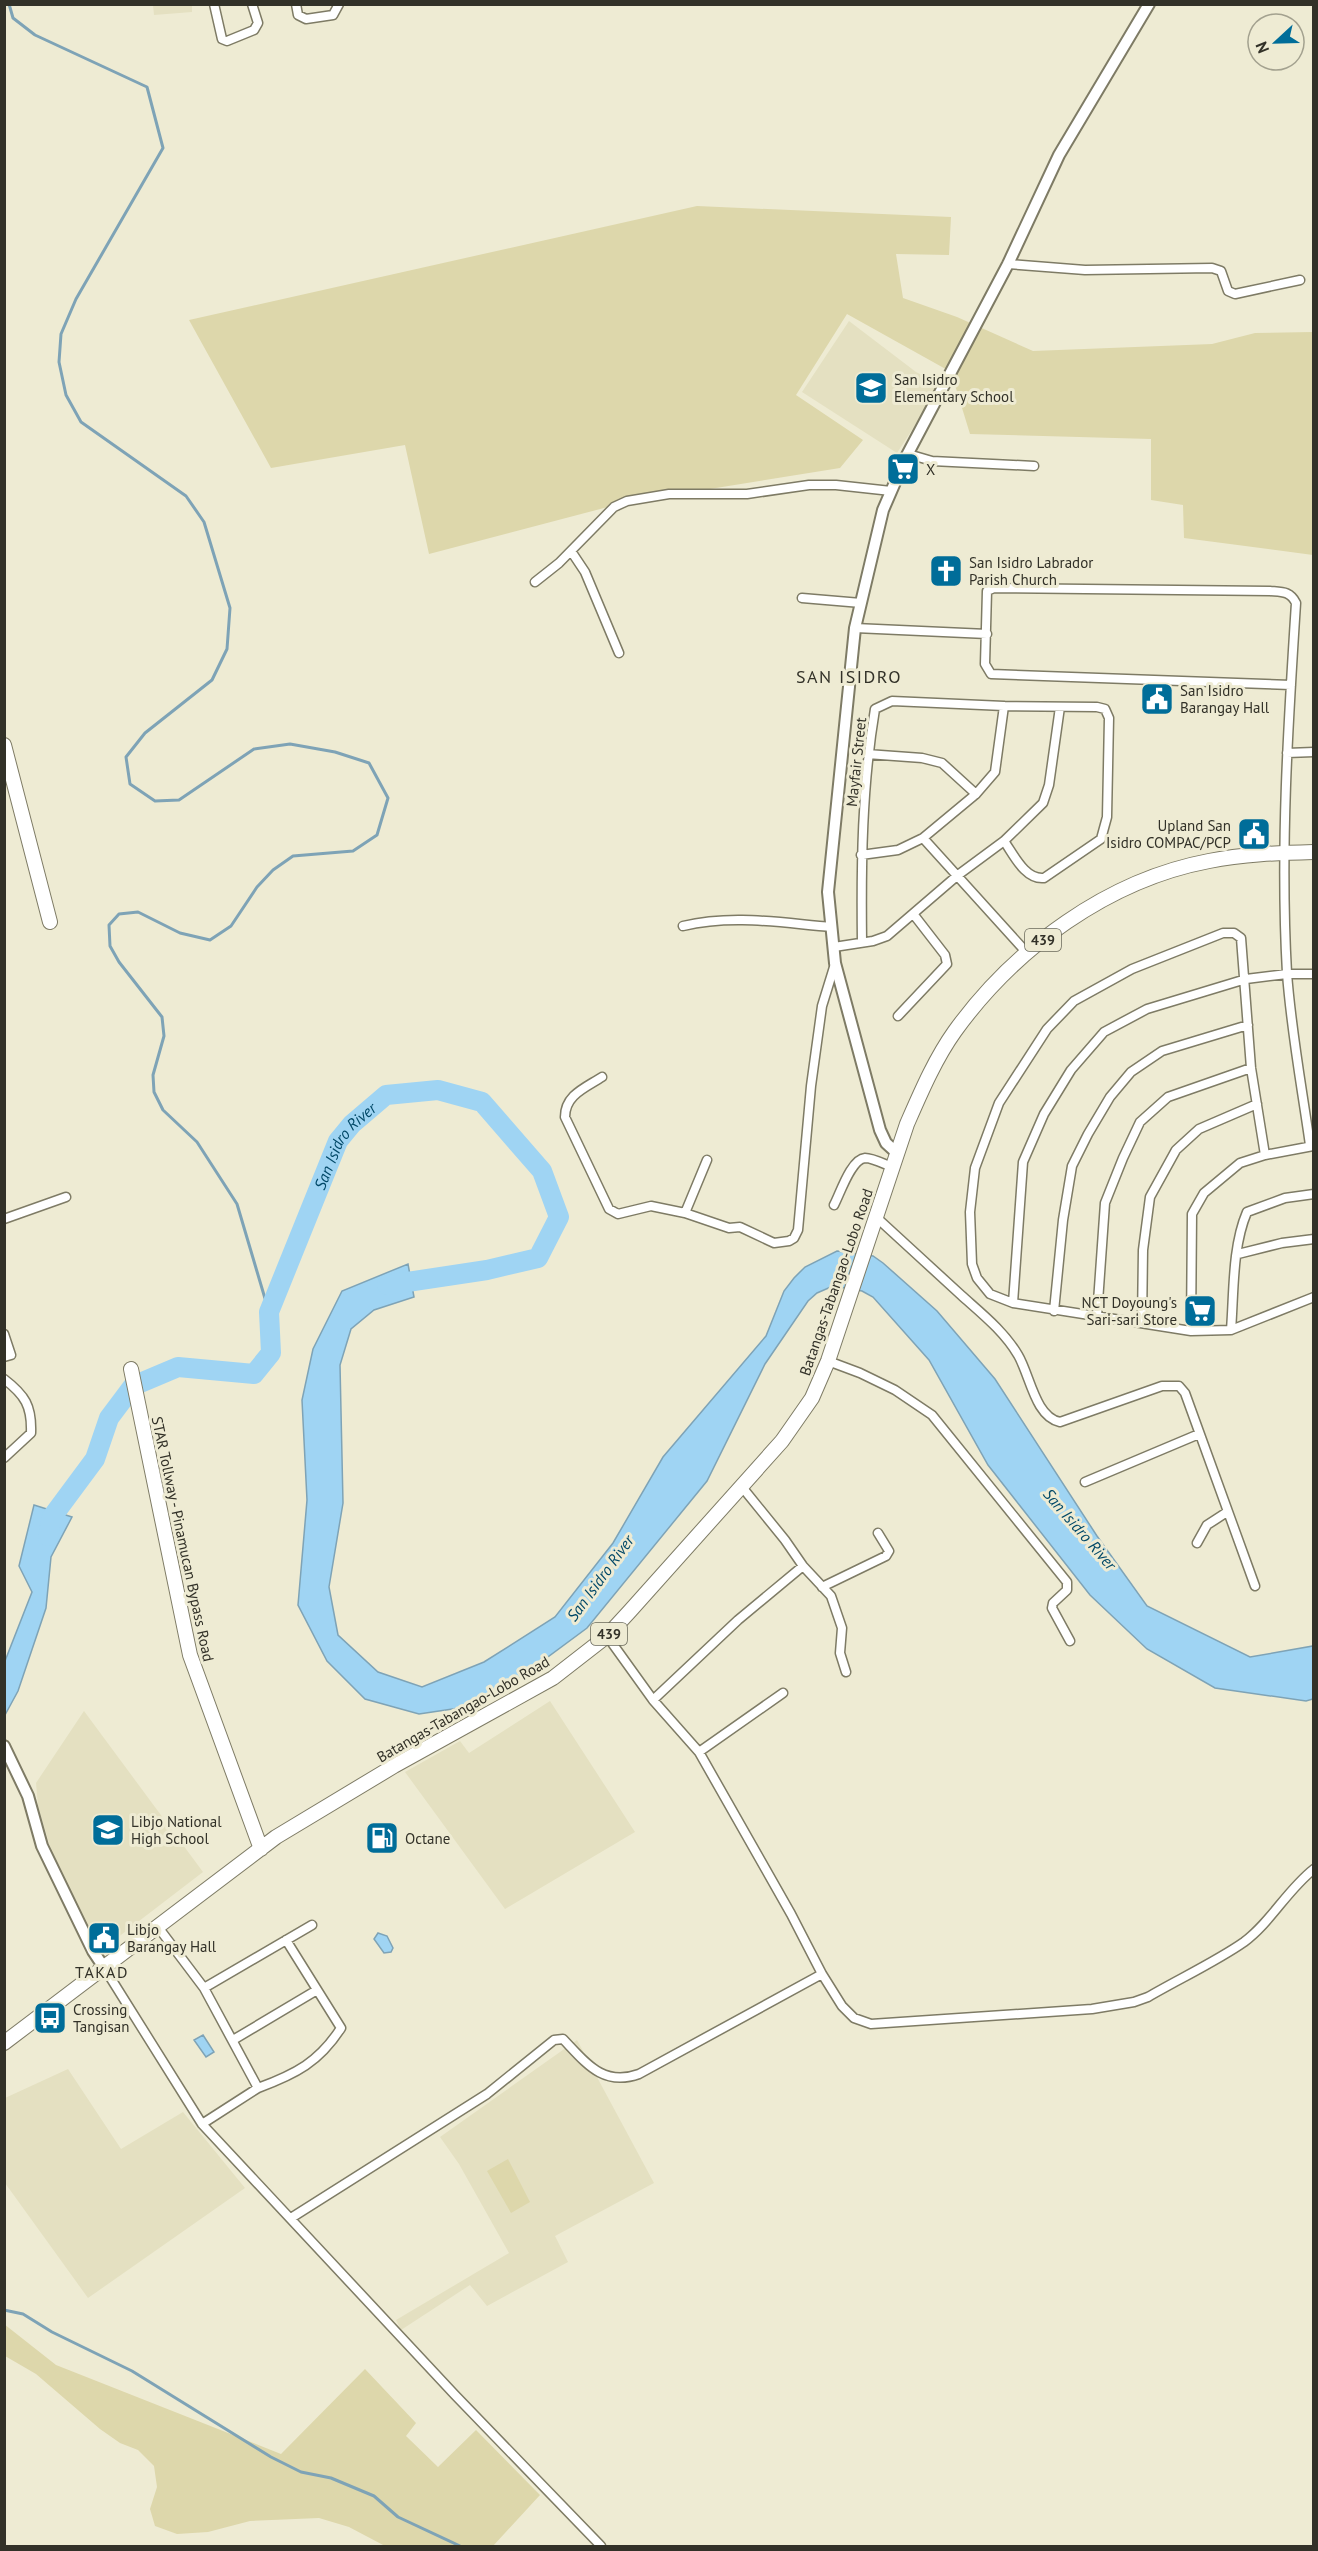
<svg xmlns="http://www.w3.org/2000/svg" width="1318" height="2551" viewBox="0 0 1318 2551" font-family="'PT Sans',sans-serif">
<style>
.built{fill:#e4e0c1}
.green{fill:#ddd7ab}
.water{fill:#9fd4f3;stroke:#7ea3b6;stroke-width:1.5}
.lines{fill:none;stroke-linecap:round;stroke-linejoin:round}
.stream{stroke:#7ea3b6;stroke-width:3}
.river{stroke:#9fd4f3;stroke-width:20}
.minor-casing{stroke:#7e7b65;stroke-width:11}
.tertiary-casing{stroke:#7e7b65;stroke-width:14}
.primary-casing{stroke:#7e7b65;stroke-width:16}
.minor{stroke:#fff;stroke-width:8}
.tertiary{stroke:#fff;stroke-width:10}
.primary{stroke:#fff;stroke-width:14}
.labels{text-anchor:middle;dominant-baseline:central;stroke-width:6;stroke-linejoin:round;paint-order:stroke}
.shield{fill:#eeebd3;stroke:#6a695b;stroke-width:1.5}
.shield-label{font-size:14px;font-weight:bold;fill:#323128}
.poi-label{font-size:15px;fill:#323128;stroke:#eeebd3;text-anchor:start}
.street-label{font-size:15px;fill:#323128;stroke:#eeebd3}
.water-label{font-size:16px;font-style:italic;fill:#024968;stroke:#eeebd3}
.neighbourhood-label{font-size:16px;letter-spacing:1.5px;fill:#323128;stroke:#eeebd3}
.quarter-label{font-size:18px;letter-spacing:1.5px;fill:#323128;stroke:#eeebd3}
</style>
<rect width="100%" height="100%" fill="#eeebd3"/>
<!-- built -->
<path class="built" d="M153,5h39v7l-38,3z
M849,321l67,51 25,13 -44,68 -95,-61z
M550,1701l85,131 -130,77 -100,-137 55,-31 9,12z
M84,1711l119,161 -103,79 -48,-98 -14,-47 -2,-23z
M577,2040l77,143 -99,53 13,26 -81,44 -17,-21 -69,45 -5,-10 113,-67 -50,-89 -19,-27z
M68,2069l53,80 62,-37 62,76 -157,110 -83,-115v-85z"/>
<!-- green -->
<path class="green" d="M697,206l254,11 -2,38 -53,-1 7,44 54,19 76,34 179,-7 43,-11 58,-1v223l-129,-17 -1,-33 -32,-5v-61l-181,-5 -19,-62 -104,-58 -51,81 67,45 -23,28 -217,35 -194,51 -24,-109 -134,23 -82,-148z
M508,2159l22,43 -19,11 -24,-42z
M4,2324l52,41 225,89 84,-85 51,54 -10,13 32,31 38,-37 64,65 -47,51h-108l-36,-19 -30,-9 -69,3 -42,11 -31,2 -22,-8 -5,-17 7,-22 -3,-21 -16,-16 -18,-7 -20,-14 -64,-55 -31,-18z"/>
<!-- water -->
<path class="water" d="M837,1251l36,5 10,7 54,48 58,68 102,157 50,70 103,51 63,-11v53l-7,2 -91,-13 -68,-39 -57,-54 -102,-130 -59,-105 -56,-63 -11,-6 -29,-5 -16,7 -9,8 -43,63 -58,117 -120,147 -65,48 -56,31 -47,7 -54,-15 -38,-38 -29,-56 9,-105 -5,-100 11,-51 29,-58 66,-27 6,33 -40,13 -23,19 -11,36 3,138 -14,84 9,48 40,37 44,15 62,-25 71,-45 58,-74 50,-86 103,-121 18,-45 10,-13 11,-11z
M34,1505l38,12 -21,40 -5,51 -28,83 -13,24v-54l27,-69 -13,-26z
M378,1933l9,3 6,12 -2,4 -7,1 -10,-14z
M203,2035l11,17 -8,5 -12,-17z"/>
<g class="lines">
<!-- stream -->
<path class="stream" d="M9,4l4,14 22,17 112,52 16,61 -87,151 -15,35 -2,28 7,33 15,27 105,74 18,26 26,86 -3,41 -15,31 -67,53 -19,24 4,27 25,17 24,-1 75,-51 36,-5 45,8 34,11 19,35 -11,37 -24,16 -60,5 -20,14 -16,17 -26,39 -21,14 -30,-7 -42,-21 -19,2 -10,11 1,21 9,16 43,55 2,19 -11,39 1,17 9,18 34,32 40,62 32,108
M4,2310l19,4 29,18 80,39 139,86 30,15 30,6 43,18 24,21 62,29"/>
<!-- river -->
<path class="river" id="s1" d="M48,1536l4,-19 43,-58 14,-41 24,-32 45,-19 76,7 17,-21 -2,-41 69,-171 14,-17 34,-29 52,-5 44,12 60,69 17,46 -21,41 -51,12 -100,15"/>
<defs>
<path id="minor" d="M214,4l8,35 5,2 27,-11 4,-7 -6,-19
M296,4l2,11 8,4 27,-4 6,-11
M1008,264l77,6 127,-2 9,3 7,20 7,3 65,-14
M908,454l24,7 102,5
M571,551l14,21 34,81
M535,582l24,-19 55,-56 13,-6 42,-7h78l62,-9h27l55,6
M802,598l59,5
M855,628l132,6
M1291,685l-300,-11 -6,-10 2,-73 7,-3 276,3c12,1 20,0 26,12 -8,123 -16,247 -9,370 4,57 15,115 23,172
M1287,753l27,-1
M867,754l55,4 20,5 34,31
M923,838l104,115
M861,855l37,-5 25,-12 53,-44 19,-22 9,-66
M683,926c50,-12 98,-3 149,1
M862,942c-1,-78 0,-156 13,-233l17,-8 112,5 93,1 8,2 4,9 -2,99 -6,22 -57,39c-19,2 -30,-23 -40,-37
M834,947l39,-6 14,-5 71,-61 46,-34 39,-38 6,-18 11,-78
M898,1016l49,-52 -2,-9 -31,-40
M602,1077c-17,11 -37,18 -37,40l44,92 9,5 33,-8 34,7 44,15 11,-1 34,16 15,-2 5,-3 4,-8 13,-144 11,-80 13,-42
M1265,1155l-14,-87 -10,-130 -7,-5h-11l-91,36 -58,32 -27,28 -48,74 -24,65 -5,44 2,52 5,14 13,16 23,9 178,28 40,-1 83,-33
M834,1205c6,-11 17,-46 31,-47 8,0 19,6 27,9
M685,1213l22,-53
M876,1217c28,26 57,52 85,78 20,18 43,36 57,60 12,20 17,62 42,67l102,-36h17l6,7 70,193
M4,1219l62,-22
M1238,1254l44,-11 32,-4
M1013,1303l10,-141 21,-48 27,-44 33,-38 43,-23 99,-30 41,-5h27
M1054,1311l9,-91 9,-54 16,-32 22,-37 21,-25 31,-21 86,-26
M1097,1316l8,-113 18,-45 17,-36 28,-25 83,-29
M1142,1323l1,-73 7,-53 26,-47 23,-21 58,-25
M1231,1330c3,-37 1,-83 16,-118l38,-14 29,-4
M1191,1331l1,-117 12,-21 36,-30 25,-8 48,-9
M4,1334l7,21 -7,2
M828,1361l32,12 35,17 37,25 135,167v8l-14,13 -1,5 18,33
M4,1379c21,16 28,27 27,54l-27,25
M1085,1482l114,-48
M742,1487l43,53 18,26 28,30 11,32 -2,25 6,19
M1197,1543l10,-18 20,-13
M822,1587l64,-31 3,-5 -11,-18
M607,1636l46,64 46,52 92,162 31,60 20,32 12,12 17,6 221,-15 42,-7 14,-5c29,-17 69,-36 96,-55 27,-20 43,-52 70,-73
M653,1700l85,-80 65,-54
M699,1752l84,-59
M158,1927l46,61 54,100 -56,36 253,271 146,151
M105,1969l97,155
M204,1988l108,-63
M233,2040l84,-50
M258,2088c38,-14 61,-26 83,-60l-55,-88
M291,2218l196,-124 67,-54 9,-1c23,24 40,48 76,35l183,-100"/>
<path id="tertiary" d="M897,1153l-11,-10 -6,-13 -45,-167 -7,-71 27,-264 28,-118 23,-53 102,-193 51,-109 90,-151
M4,1746l24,50 14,50 51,105 12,18"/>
<path id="primary" d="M4,745l46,177
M131,1369l59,286 71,194
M4,2043l272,-206 118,-71 159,-88 54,-42 23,-25 152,-170 30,-43 16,-37 79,-237c14,-32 28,-65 48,-93 60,-83 153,-151 254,-170 34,-7 70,-8 105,-9"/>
</defs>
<!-- minor casing -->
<use href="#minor" class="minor-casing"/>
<!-- tertiary casing -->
<use href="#tertiary" class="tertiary-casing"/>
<!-- primary casing -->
<use href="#primary" class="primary-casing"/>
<!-- minor -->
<use href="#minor" class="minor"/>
<!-- tertiary -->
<use href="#tertiary" class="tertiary"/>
<!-- primary -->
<use href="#primary" class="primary"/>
</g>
<!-- icons -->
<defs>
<symbol id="school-square" viewBox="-11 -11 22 22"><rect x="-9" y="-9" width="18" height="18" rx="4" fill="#006d99" stroke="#eeebd3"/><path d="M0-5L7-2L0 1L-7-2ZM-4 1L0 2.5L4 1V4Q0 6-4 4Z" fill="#fff"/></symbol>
<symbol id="supermarket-square" viewBox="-11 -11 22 22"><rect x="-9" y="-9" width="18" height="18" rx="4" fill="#006d99" stroke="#eeebd3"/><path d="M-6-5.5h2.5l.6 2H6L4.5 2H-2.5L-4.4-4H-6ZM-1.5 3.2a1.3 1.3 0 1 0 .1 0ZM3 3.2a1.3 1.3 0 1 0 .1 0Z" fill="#fff"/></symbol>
<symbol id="church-square" viewBox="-11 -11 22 22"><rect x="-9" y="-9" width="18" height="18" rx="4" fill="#006d99" stroke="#eeebd3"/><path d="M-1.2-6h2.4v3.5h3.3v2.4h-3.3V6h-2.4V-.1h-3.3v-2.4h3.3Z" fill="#fff"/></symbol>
<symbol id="civic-square" viewBox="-11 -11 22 22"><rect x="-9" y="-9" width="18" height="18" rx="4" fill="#006d99" stroke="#eeebd3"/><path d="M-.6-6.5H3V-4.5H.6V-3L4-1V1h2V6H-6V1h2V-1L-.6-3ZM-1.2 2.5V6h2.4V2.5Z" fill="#fff"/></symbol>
<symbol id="fuel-square" viewBox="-11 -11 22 22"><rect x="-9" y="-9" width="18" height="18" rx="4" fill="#006d99" stroke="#eeebd3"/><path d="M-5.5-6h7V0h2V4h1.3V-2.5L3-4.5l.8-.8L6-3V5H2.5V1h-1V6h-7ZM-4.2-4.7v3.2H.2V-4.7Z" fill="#fff"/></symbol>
<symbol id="bus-square" viewBox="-11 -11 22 22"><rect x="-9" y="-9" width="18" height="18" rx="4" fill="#006d99" stroke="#eeebd3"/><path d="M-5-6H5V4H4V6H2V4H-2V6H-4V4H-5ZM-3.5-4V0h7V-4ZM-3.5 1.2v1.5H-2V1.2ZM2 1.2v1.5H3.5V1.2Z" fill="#fff"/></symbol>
</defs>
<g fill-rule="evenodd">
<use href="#school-square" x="852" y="369" width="38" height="38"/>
<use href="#supermarket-square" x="884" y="450" width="38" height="38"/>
<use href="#church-square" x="927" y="552" width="38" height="38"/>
<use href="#civic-square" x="1138" y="680" width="38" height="38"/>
<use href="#civic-square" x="1235" y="815" width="38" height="38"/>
<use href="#supermarket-square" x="1181" y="1292" width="38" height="38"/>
<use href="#school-square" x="89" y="1811" width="38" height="38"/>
<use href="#fuel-square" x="363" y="1819" width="38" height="38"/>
<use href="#civic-square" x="85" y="1919" width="38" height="38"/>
<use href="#bus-square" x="31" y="1999" width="38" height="38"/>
</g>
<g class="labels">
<!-- shield labels -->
<g class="shield">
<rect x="1025" y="929" width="36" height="22" rx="4.5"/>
<rect x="591" y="1623" width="36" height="22" rx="4.5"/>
</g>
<g class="shield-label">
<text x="1043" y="940">439</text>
<text x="609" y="1634">439</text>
</g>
<!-- poi labels -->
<g class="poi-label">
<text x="894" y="379">San Isidro<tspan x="894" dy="17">Elementary School</tspan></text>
<text x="926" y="469">X</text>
<text x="969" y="562">San Isidro Labrador<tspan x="969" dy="17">Parish Church</tspan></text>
<text x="1180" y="690">San Isidro<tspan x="1180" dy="17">Barangay Hall</tspan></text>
<text x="1231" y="825" text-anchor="end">Upland San<tspan x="1231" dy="17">Isidro COMPAC/PCP</tspan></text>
<text x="1177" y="1302" text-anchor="end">NCT Doyoung's<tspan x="1177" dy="17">Sari-sari Store</tspan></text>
<text x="131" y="1821">Libjo National<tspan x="131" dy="17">High School</tspan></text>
<text x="405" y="1838">Octane</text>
<text x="127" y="1929">Libjo<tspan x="127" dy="17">Barangay Hall</tspan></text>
<text x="73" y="2009">Crossing<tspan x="73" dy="17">Tangisan</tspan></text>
</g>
<!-- street labels -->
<g class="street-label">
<text transform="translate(856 762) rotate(-84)">Mayfair Street</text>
<text transform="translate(836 1282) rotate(-71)">Batangas-Tabangao-Lobo Road</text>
<text transform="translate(183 1539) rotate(78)">STAR Tollway - Pinamucan Bypass Road</text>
<text transform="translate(463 1709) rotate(-30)">Batangas-Tabangao-Lobo Road</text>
</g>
<!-- water labels -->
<g class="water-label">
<text stroke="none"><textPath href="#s1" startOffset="552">San Isidro River</textPath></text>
<text transform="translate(1080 1529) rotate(49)">San Isidro River</text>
<text transform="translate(600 1578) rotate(-54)">San Isidro River</text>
</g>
<!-- neighbourhood labels -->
<g class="neighbourhood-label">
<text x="102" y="1972">TAKAD</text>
</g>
<!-- quarter labels -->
<g class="quarter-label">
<text x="849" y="676">SAN ISIDRO</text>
</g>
</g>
<!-- border -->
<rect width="1318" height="2551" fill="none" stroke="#323128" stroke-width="12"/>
<!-- north arrow -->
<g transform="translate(1276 42) rotate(248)"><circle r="28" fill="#eeebd3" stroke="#a3a18f" stroke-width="1.5"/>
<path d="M0-4.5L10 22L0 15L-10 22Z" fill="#006d99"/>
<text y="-9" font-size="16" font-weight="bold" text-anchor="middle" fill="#323128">N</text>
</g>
</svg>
